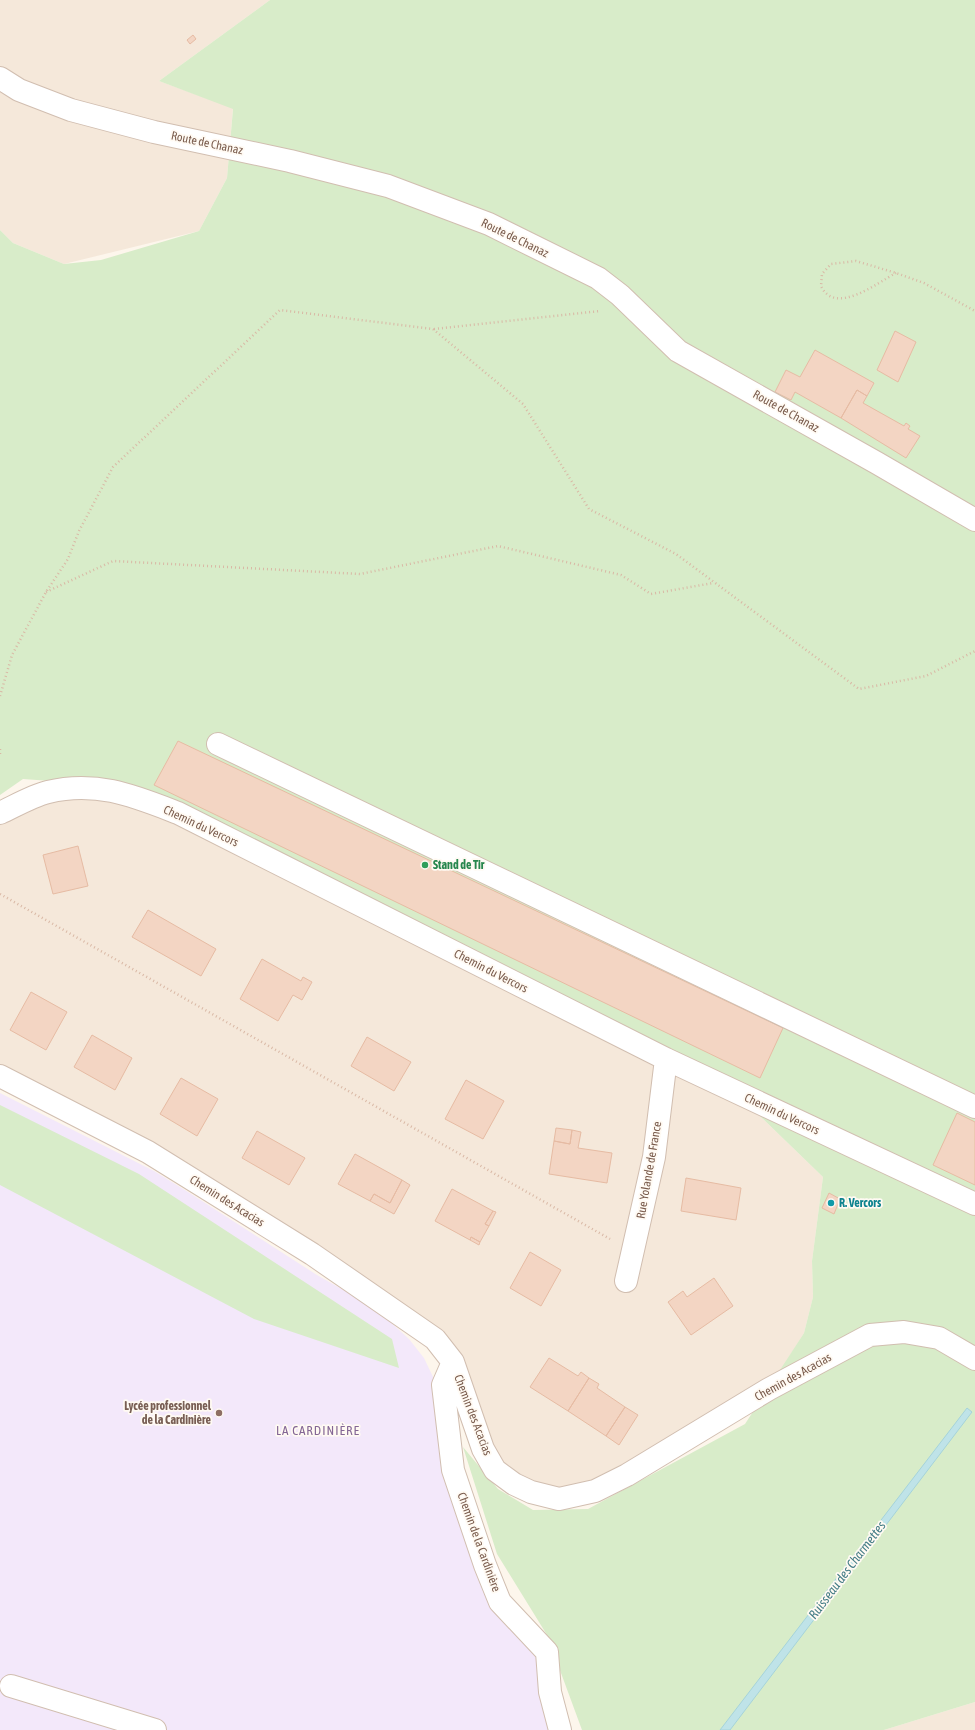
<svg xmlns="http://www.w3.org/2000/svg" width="975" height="1730" viewBox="0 0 975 1730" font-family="'Asap Condensed',sans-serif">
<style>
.residential{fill:#f5e8da}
.education{fill:#f3e8fa}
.green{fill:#d8ecc9}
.water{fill:#bfe3e8;stroke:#a5d3da}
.building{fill:#f3d5c3;stroke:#e6bba3}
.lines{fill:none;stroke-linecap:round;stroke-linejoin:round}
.minor-casing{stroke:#d1beb0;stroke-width:24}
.path{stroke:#d9b8a5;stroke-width:2.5;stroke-dasharray:1 3;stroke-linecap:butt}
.minor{stroke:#fff;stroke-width:22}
.leisure-dot{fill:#2e9e5b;stroke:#fffaf3;stroke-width:1.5}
.culture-dot{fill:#0f9aa8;stroke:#fffaf3;stroke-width:1.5}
.education-dot{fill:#8d6e63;stroke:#fffaf3;stroke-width:1.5}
.labels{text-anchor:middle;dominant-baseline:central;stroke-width:3.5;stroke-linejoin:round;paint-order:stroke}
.street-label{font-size:12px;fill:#7a5c4d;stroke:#fffaf3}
.leisure-label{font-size:12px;font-weight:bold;fill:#27864d;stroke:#fffaf3;text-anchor:start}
.culture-label{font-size:12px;font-weight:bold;fill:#0d838f;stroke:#fffaf3;text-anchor:start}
.education-label{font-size:12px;font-weight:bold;fill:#785e54;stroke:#fffaf3;text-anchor:end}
.neighbourhood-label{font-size:13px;letter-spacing:1px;fill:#846695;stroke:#fffaf3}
.water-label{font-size:13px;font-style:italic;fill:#437c86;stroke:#fffaf3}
</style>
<rect width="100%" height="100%" fill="#fdf6ec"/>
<!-- residential -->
<path class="residential" d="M0,0h270l-111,81 74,27 -6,70 -28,53 -135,33 -51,-21 -13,-13z
M113,790l622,302 88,85 -11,84 1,36 -9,36 -35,56 -210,110 -64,-29 -42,-108 -141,-108 -312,-178v-263z
M975,1702v28h-91z"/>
<!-- education -->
<path class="education" d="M0,1093l154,78 34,21 129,83 58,33 34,31 15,19 10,21 16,111 88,166 12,74h-550z"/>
<!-- green -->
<path class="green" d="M270,0h705v1194l-822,-384 -75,-27 -55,-4 -23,16v-565l13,13 51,21 37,-4 98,-29 28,-53 6,-69 -74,-28z
M735,1092l240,106v504l-91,28h-302l-35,-95 -50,-81 -34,-107 35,42 35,21 55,-1 157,-85 59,-91 9,-36 -1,-36 11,-84z
M0,1105l139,69 253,165 7,29 -145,-49 -254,-134z"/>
<!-- water -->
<path class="water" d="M967,1408l5,4 -242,318h-10z"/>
<!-- building -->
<path class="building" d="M193,35l3,4 -6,5 -3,-4z
M895,331l21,11 -18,40 -21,-12z
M815,350l59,33 -7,13 -10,-6 -16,28 -46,-26 -4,8 -16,-8 11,-22 14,7z
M857,390l10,6 -4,7 41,23 2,-3 4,3 -2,3 12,7 -14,22 -65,-40z
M178,741l605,287 -23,50 -606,-293z
M78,846l10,40 -35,8 -10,-39z
M148,910l68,39 -15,27 -69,-39z
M262,959l39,22 2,-4 9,5 -10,18 -9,-5 -15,26 -38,-22z
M31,992l36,20 -21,38 -36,-20z
M92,1035l40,23 -17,32 -41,-23z
M367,1037l44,25 -17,29 -43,-25z
M181,1078l37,21 -21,37 -37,-22z
M466,1080l38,21 -21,38 -38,-20z
M957,1113l18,9v63l-42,-20z
M556,1128l16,2 -2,14 -16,-3z
M572,1130l9,2 -3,16 34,5 -5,30 -58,-9 5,-33 16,3z
M257,1131l48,27 -16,27 -47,-27z
M355,1154l47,26 -12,23 -16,-9 -4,7 -32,-17z
M686,1178l55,10 -5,32 -55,-9z
M402,1180l8,5 -16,29 -24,-13 4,-7 16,9z
M452,1189l41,22 -8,13 4,2 -9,16 -9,-5 -1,3 -35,-19z
M829,1193l11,6 -6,15 -12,-6z
M493,1211l3,1 -7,14 -4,-2z
M471,1237l9,5 -1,3 -9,-5z
M530,1252l31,18 -20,36 -31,-18z
M714,1278l19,28 -42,29 -23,-33 15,-11 4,6z
M549,1358l29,18 3,-4 8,6 -21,33 -38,-24z
M589,1378l10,6 -2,4 28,19 -19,29 -38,-25z
M625,1407l13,8 -19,30 -13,-9z"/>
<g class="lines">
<defs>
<path id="minor" d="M0,78l19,12 52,20 83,22 136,29 98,25 101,38 109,54 22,17 58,56 199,112 98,57
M218,744l757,363
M0,813c15,-7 32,-17 48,-21 48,-12 86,4 130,21l488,246 309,145
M0,1076l148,76 164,102 123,85 18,23 30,87 12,21 19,14 17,8 28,7 36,-8 32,-16 142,-86 101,-54 34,-3 35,6 36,21
M626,1281l28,-124 12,-98
M453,1362l-10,23 10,85 32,95 15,37 47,50 3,40 10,38
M11,1686l144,44"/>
</defs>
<!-- minor casing -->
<use href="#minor" class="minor-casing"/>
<!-- path -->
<path class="path" d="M896,273c-19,10 -61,43 -75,13l1,-12 9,-10 25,-3 40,12 28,10 51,28
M434,329l166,-18
M46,592l67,-31 247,13 138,-28 123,29 30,19 62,-11
M0,696l12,-41 34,-63 22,-33 11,-28 34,-64 167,-157 153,19 90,75 66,105 87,45 183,135 67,-13 49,-25
M0,749v8
M0,894l610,345"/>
<!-- minor -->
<use href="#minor" class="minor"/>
</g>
<!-- markers -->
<circle class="leisure-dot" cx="425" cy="865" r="4"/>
<circle class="culture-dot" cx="831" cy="1203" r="4"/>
<circle class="education-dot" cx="219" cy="1413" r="4"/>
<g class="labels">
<!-- street labels -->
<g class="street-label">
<text transform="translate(207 143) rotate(12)">Route de Chanaz</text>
<text transform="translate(515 238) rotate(26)">Route de Chanaz</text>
<text transform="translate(786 411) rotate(29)">Route de Chanaz</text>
<text transform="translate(201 826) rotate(25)">Chemin du Vercors</text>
<text transform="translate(491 971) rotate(27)">Chemin du Vercors</text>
<text transform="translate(782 1114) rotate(25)">Chemin du Vercors</text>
<text transform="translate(649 1170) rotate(-80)">Rue Yolande de France</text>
<text transform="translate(227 1201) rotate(32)">Chemin des Acacias</text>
<text transform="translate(793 1377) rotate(-29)">Chemin des Acacias</text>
<text transform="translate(473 1415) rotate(69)">Chemin des Acacias</text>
<text transform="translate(479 1542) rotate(70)">Chemin de la Cardinière</text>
</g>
<!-- leisure labels -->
<g class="leisure-label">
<text x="433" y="865">Stand de Tir</text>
</g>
<!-- culture labels -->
<g class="culture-label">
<text x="839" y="1203">R. Vercors</text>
</g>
<!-- education labels -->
<g class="education-label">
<text x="211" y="1406">Lycée professionnel<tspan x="211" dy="14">de la Cardinière</tspan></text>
</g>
<!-- neighbourhood labels -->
<g class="neighbourhood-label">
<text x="318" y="1430">LA CARDINIÈRE</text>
</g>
<!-- water labels -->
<g class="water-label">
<text transform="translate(847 1570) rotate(-53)">Ruisseau des Charmettes</text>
</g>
</g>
</svg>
